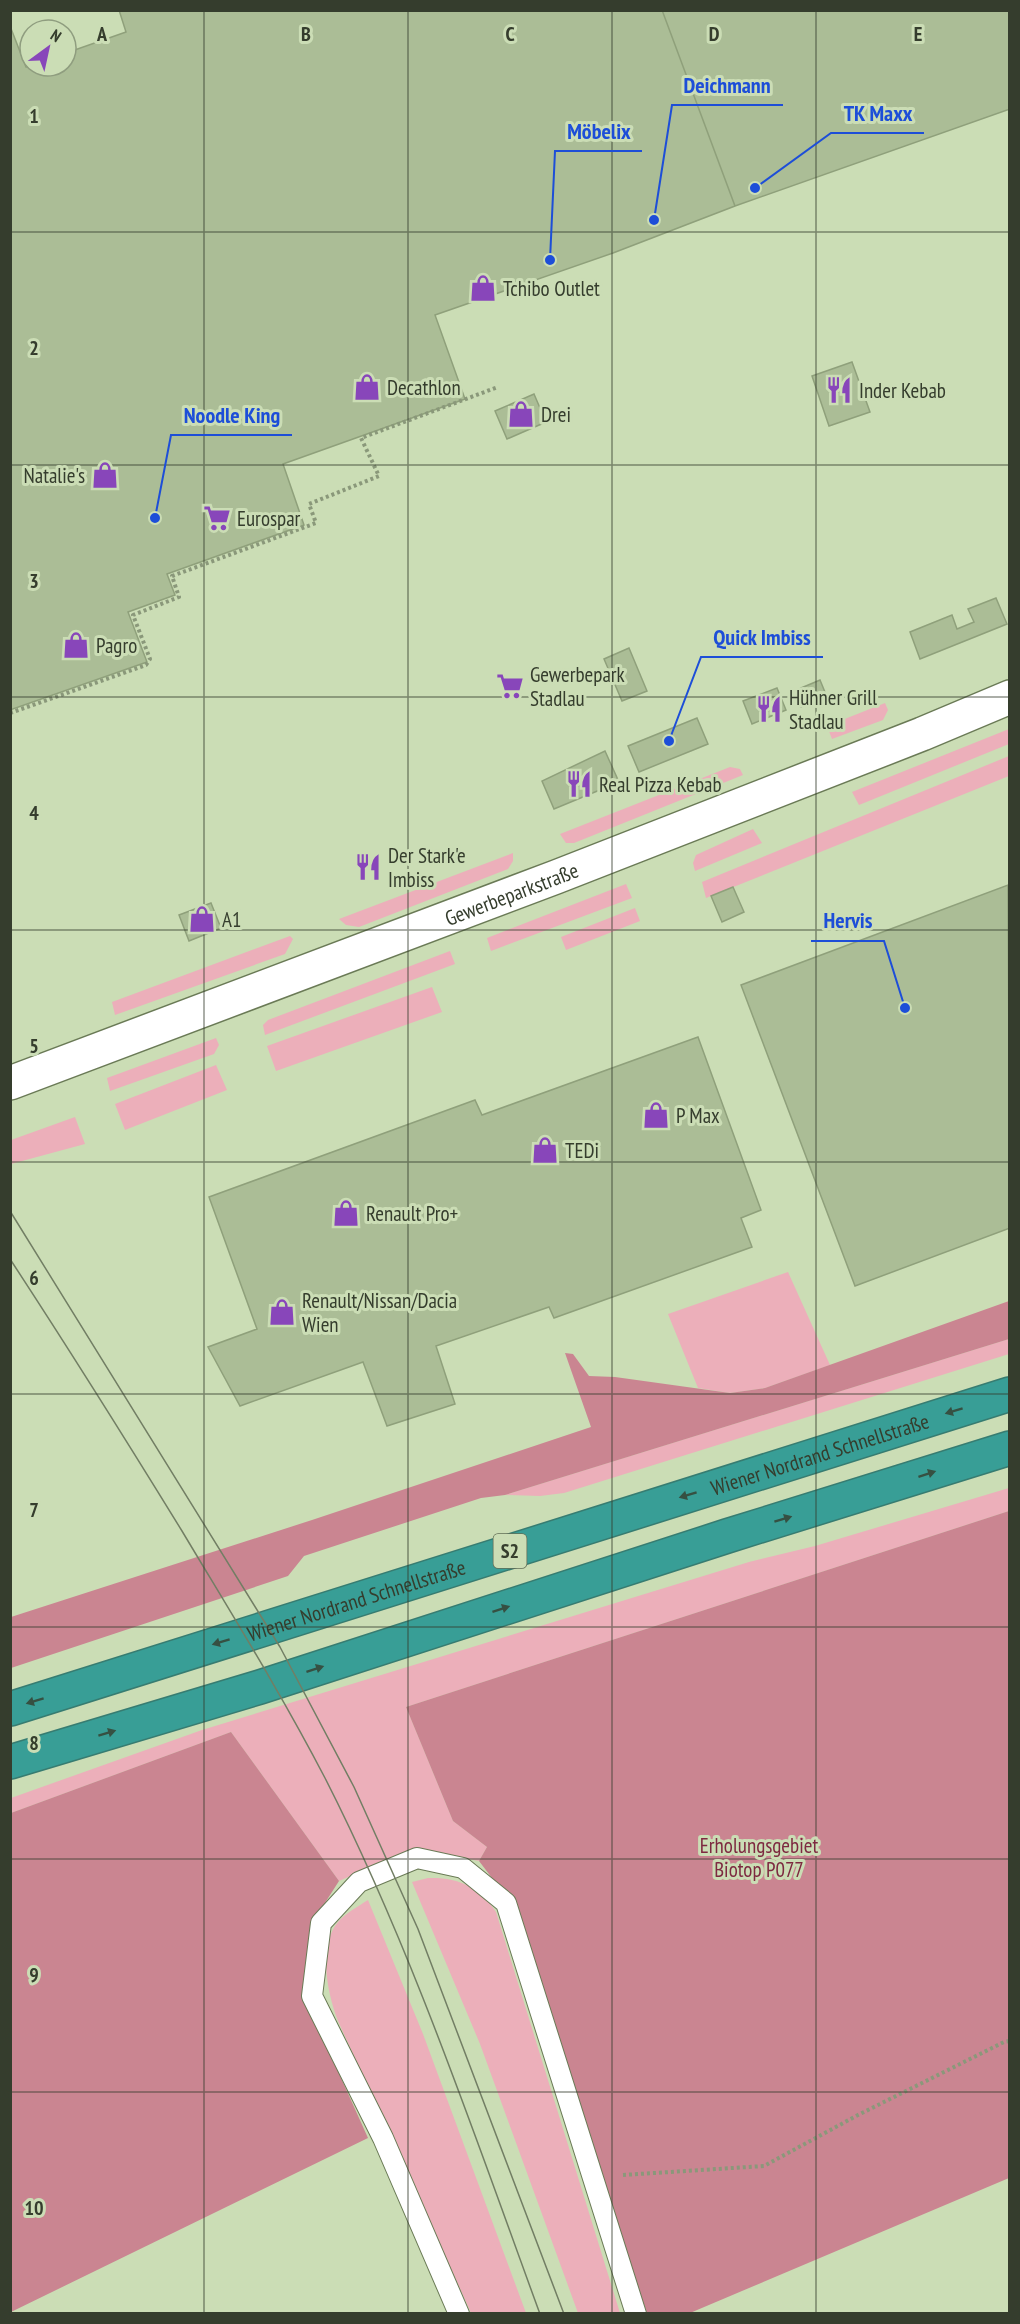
<svg xmlns="http://www.w3.org/2000/svg" width="1020" height="2324" viewBox="0 0 1020 2324" font-family="'PT Sans Narrow',sans-serif">
<style>
.green{fill:#ecafba}
.forest{fill:#ca8591}
.building{fill:#abbd96;stroke:#8fa07b;stroke-width:1.5}
.lines{fill:none;stroke-linecap:round;stroke-linejoin:round}
.lane-casing{stroke:#6a7a56;stroke-width:22}
.street-casing{stroke:#6a7a56;stroke-width:36}
.highway-casing{stroke:#377c71;stroke-width:36}
.path{stroke:#8a987a;stroke-width:4;stroke-dasharray:3 3;stroke-linecap:butt}
.lane{stroke:#fff;stroke-width:20}
.street{stroke:#fff;stroke-width:33}
.highway{stroke:#389e96;stroke-width:33}
.tram{stroke:#727e64;stroke-width:1.5}
.oneway{fill:#365042}
.grid{fill:none;stroke:#353d2d;stroke-width:1.5;stroke-opacity:0.55}
.labels{text-anchor:middle;dominant-baseline:central;stroke-width:6;stroke-linejoin:round;paint-order:stroke}
.shield{fill:#cbddb5;stroke:#626d56;stroke-width:1.5}
.shield-label{font-size:20px;font-weight:bold;fill:#353d2d}
.poi-label{font-size:21px;fill:#353d2d;stroke:#cbddb5;text-anchor:start}
.street-label{font-size:21px;fill:#353d2d;stroke:#cbddb5}
.park-label{font-size:21px;fill:#7d2940;stroke:#cbddb5}
.grid-label{font-size:20px;text-anchor:middle;font-weight:bold;fill:#353d2d;stroke:#cbddb5;stroke-width:6;stroke-linejoin:round;paint-order:stroke}
.leader{fill:none;stroke:#1d4ed8;stroke-width:2}
.callout-dot{fill:#1d4ed8;stroke:#cbddb5;stroke-width:2}
.callout-label{font-size:22px;text-anchor:middle;font-weight:bold;fill:#1d4ed8;stroke:#cbddb5;stroke-width:6;stroke-linejoin:round;paint-order:stroke}
</style>
<rect width="100%" height="100%" fill="#cbddb5"/>
<!-- green -->
<path class="green" d="M885,703l3,7 -5,10 -51,19 -5,-13z
M1009,729v15l-150,61 -7,-13z
M1009,756v20l-303,122 -4,-16z
M730,767l10,2 3,6 -169,68h-8l-6,-9z
M753,829l9,14 -67,28 -2,-8 3,-8z
M513,853v8l-5,8 -149,58 -13,-2 -7,-6z
M626,884l6,14 -141,53 -4,-13z
M635,908l5,13 -74,29 -5,-13z
M290,936l3,3 -8,15 -170,61 -3,-13z
M450,951l5,13 -190,71 -2,-10 5,-5z
M432,987l10,25 -166,59 -9,-25z
M216,1038l3,7 -5,9 -104,37 -3,-13z
M216,1065l11,25 -102,40 -10,-26z
M75,1117l10,27 -74,20v-24z
M788,1272l42,93 -65,23 -35,5 -32,-5 -30,-74z
M1009,1339v15l-445,139 -24,3 -35,-1z
M1009,1488v23l-603,196 47,114 34,26 -8,14 -65,-13 -75,33 -108,-149 -220,81v-15l191,-68 547,-168 66,-16z
M428,1878c30,-1 52,9 68,34l124,401h-42l-98,-269 -68,-162z
M368,1900l55,134 103,279h-55l-133,-292c-10,-26 -21,-74 0,-99 8,-9 19,-15 30,-22z"/>
<!-- forest -->
<path class="forest" d="M1009,1301v38l-504,156 -24,3 -177,58 -16,20 -277,92v-51l301,-97 279,-93 -26,-74 8,1 16,22 26,1 115,16 35,-5z
M1009,1511v667l-319,135h-43l-59,-172 -76,-237 -33,-43 8,-14 -34,-26 -47,-114z
M231,1732l108,149 -25,39 -12,71 66,147 -357,174v-499z"/>
<!-- building -->
<path class="building" d="M119,10h543l73,196 -122,47 -178,62 30,84 -182,65 21,61 -137,49 8,21 -47,17 19,50 -137,48v-684l16,41 40,-1v-13l60,-21z
M662,10h348v99l-275,97z
M852,362l18,50 -41,14 -17,-50z
M534,394l12,28 -39,17 -12,-28z
M996,598l11,26 -87,35 -10,-27 42,-17 5,14 17,-7 -6,-13z
M629,648l18,43 -25,10 -18,-42z
M820,680l7,17 -26,10 -7,-16z
M777,688l9,22 -34,14 -9,-23z
M697,718l11,26 -69,28 -11,-26z
M605,751l14,31 -65,27 -12,-28z
M1008,885l2,343 -155,58 -114,-301z
M733,887l11,25 -22,10 -11,-26z
M211,903l10,25 -32,13 -10,-26z
M698,1037l63,173 -20,8 11,29 -198,71 -5,-11 -113,39 19,58 -68,22 -24,-64 -123,44 -32,-59 49,-18 -48,-132 266,-97 7,15z"/>
<g class="lines">
<defs>
<path id="lane" d="M459,2314l-76,-176 -71,-142 9,-73 38,-41 58,-24 46,10 43,35 130,411"/>
<g id="street">
<path id="s1" d="M10,1083l546,-206 366,-143 88,-37"/>
</g>
<g id="highway">
<path id="s2" d="M10,1709l1000,-315"/>
<path d="M10,1762l250,-75 467,-151 283,-88"/>
</g>
</defs>
<!-- lane casing -->
<use href="#lane" class="lane-casing"/>
<!-- street casing -->
<use href="#street" class="street-casing"/>
<!-- highway casing -->
<use href="#highway" class="highway-casing"/>
<!-- path -->
<path class="path" d="M10,713l136,-48 4,-6 -17,-44 46,-18 -7,-21 144,-53 -7,-19 70,-28 -18,-38 137,-51
M623,2175l141,-9 94,-51 146,-73 6,-1"/>
<!-- lane -->
<use href="#lane" class="lane"/>
<!-- street -->
<use href="#street" class="street"/>
<!-- highway -->
<use href="#highway" class="highway"/>
<!-- tram -->
<path class="tram" d="M10,1211l270,436 74,140 64,142 146,385
M10,1259c59,90 116,181 172,272 49,82 99,162 143,247 87,171 149,356 215,536"/>
</g>
<!-- one-way arrows -->
<defs><path id="oneway-solid" d="M-6-.8H1V-3.2L6.5 0L1 3.2V.8H-6Z" transform="scale(1.5)"/></defs>
<g class="oneway">
<use href="#oneway-solid" transform="translate(954 1411) rotate(163)"/>
<use href="#oneway-solid" transform="translate(927 1474) rotate(-18)"/>
<use href="#oneway-solid" transform="translate(688 1495) rotate(163)"/>
<use href="#oneway-solid" transform="translate(783 1519) rotate(-17)"/>
<use href="#oneway-solid" transform="translate(501 1609) rotate(-18)"/>
<use href="#oneway-solid" transform="translate(221 1642) rotate(163)"/>
<use href="#oneway-solid" transform="translate(315 1669) rotate(-18)"/>
<use href="#oneway-solid" transform="translate(35 1701) rotate(163)"/>
<use href="#oneway-solid" transform="translate(107 1733) rotate(-17)"/>
</g>
<!-- grid -->
<path class="grid" d="M204,10v2304M408,10v2304M612,10v2304M816,10v2304M10,232h1000M10,465h1000M10,697h1000M10,930h1000M10,1162h1000M10,1394h1000M10,1627h1000M10,1859h1000M10,2092h1000"/>
<!-- icons -->
<defs>
<symbol id="shop-bare" viewBox="-9 -9 18 18"><path d="M-5-2.5h2.3a2.7 3.5 0 0 1 5.4 0H5L5.5 6h-11ZM-1.5-2.5h3a1.5 2.3 0 0 0-3 0Z" fill="#8846ba" stroke="#cbddb5" stroke-width="2.5" paint-order="stroke"/></symbol>
<symbol id="restaurant-bare" viewBox="-9 -9 18 18"><path d="M-5-6h1v4h1v-4h1v4h1v-4h1v5L-1.5 .5V6h-2V.5L-5-1ZM5-6V6H3V1.5H1.5Q1.5-4 5-6Z" fill="#8846ba" stroke="#cbddb5" stroke-width="2.5" paint-order="stroke"/></symbol>
<symbol id="supermarket-bare" viewBox="-9 -9 18 18"><path d="M-6-5.5h2.5l.6 2H6L4.5 2H-2.5L-4.4-4H-6ZM-1.5 3.2a1.3 1.3 0 1 0 .1 0ZM3 3.2a1.3 1.3 0 1 0 .1 0Z" fill="#8846ba" stroke="#cbddb5" stroke-width="2.5" paint-order="stroke"/></symbol>
</defs>
<g fill-rule="evenodd">
<use href="#shop-bare" x="464" y="269" width="38" height="38"/>
<use href="#shop-bare" x="348" y="368" width="38" height="38"/>
<use href="#restaurant-bare" x="820" y="371" width="38" height="38"/>
<use href="#shop-bare" x="502" y="395" width="38" height="38"/>
<use href="#shop-bare" x="86" y="456" width="38" height="38"/>
<use href="#supermarket-bare" x="198" y="499" width="38" height="38"/>
<use href="#shop-bare" x="57" y="626" width="38" height="38"/>
<use href="#supermarket-bare" x="491" y="667" width="38" height="38"/>
<use href="#restaurant-bare" x="750" y="690" width="38" height="38"/>
<use href="#restaurant-bare" x="560" y="765" width="38" height="38"/>
<use href="#restaurant-bare" x="349" y="848" width="38" height="38"/>
<use href="#shop-bare" x="183" y="900" width="38" height="38"/>
<use href="#shop-bare" x="637" y="1096" width="38" height="38"/>
<use href="#shop-bare" x="526" y="1131" width="38" height="38"/>
<use href="#shop-bare" x="327" y="1194" width="38" height="38"/>
<use href="#shop-bare" x="263" y="1293" width="38" height="38"/>
</g>
<g class="labels">
<!-- shield labels -->
<rect class="shield" x="493.5" y="1534" width="33" height="34" rx="4.5"/>
<g class="shield-label">
<text x="510" y="1551">S2</text>
</g>
<!-- poi labels -->
<g class="poi-label">
<text x="503" y="288">Tchibo Outlet</text>
<text x="387" y="387">Decathlon</text>
<text x="859" y="390">Inder Kebab</text>
<text x="541" y="414">Drei</text>
<text x="85" y="475" text-anchor="end">Natalie's</text>
<text x="237" y="518">Eurospar</text>
<text x="96" y="645">Pagro</text>
<text x="530" y="674">Gewerbepark<tspan x="530" dy="24">Stadlau</tspan></text>
<text x="789" y="697">Hühner Grill<tspan x="789" dy="24">Stadlau</tspan></text>
<text x="599" y="784">Real Pizza Kebab</text>
<text x="388" y="855">Der Stark'e<tspan x="388" dy="24">Imbiss</tspan></text>
<text x="222" y="919">A1</text>
<text x="676" y="1115">P Max</text>
<text x="565" y="1150">TEDi</text>
<text x="366" y="1213">Renault Pro+</text>
<text x="302" y="1300">Renault/Nissan/Dacia<tspan x="302" dy="24">Wien</tspan></text>
</g>
<!-- street labels -->
<g class="street-label">
<text stroke="none"><textPath href="#s1" startOffset="536">Gewerbeparkstraße</textPath></text>
<text stroke="none"><textPath href="#s2" startOffset="849">Wiener Nordrand Schnellstraße</textPath></text>
<text stroke="none"><textPath href="#s2" startOffset="363">Wiener Nordrand Schnellstraße</textPath></text>
</g>
<!-- park labels -->
<g class="park-label">
<text x="759" y="1845">Erholungsgebiet<tspan x="759" dy="24">Biotop P077</tspan></text>
</g>
</g>
<g class="grid-label">
<text x="102" y="41">A</text>
<text x="306" y="41">B</text>
<text x="510" y="41">C</text>
<text x="714" y="41">D</text>
<text x="918" y="41">E</text>
<text x="34" y="123">1</text>
<text x="34" y="355">2</text>
<text x="34" y="588">3</text>
<text x="34" y="820">4</text>
<text x="34" y="1053">5</text>
<text x="34" y="1285">6</text>
<text x="34" y="1517">7</text>
<text x="34" y="1750">8</text>
<text x="34" y="1982">9</text>
<text x="34" y="2215">10</text>
</g>
<!-- callouts -->
<path class="leader" d="M654 220L672 105H783M755 188L831 133H924M550 260L555 151H642M155 518L171 435H292M669 741L701 657H823M905 1008L884 941H811"/>
<g class="callout-dot">
<circle cx="654" cy="220" r="6"/>
<circle cx="755" cy="188" r="6"/>
<circle cx="550" cy="260" r="6"/>
<circle cx="155" cy="518" r="6"/>
<circle cx="669" cy="741" r="6"/>
<circle cx="905" cy="1008" r="6"/>
</g>
<g class="callout-label">
<text x="727" y="93">Deichmann</text>
<text x="878" y="121">TK Maxx</text>
<text x="599" y="139">Möbelix</text>
<text x="232" y="423">Noodle King</text>
<text x="762" y="645">Quick Imbiss</text>
<text x="848" y="928">Hervis</text>
</g>
<!-- border -->
<rect width="1020" height="2324" fill="none" stroke="#353d2d" stroke-width="24"/>
<!-- north arrow -->
<g transform="translate(48 48) rotate(33)"><circle r="28" fill="#cbddb5" stroke="#8f9d7f" stroke-width="1.5"/>
<path d="M0-4.5L10 22L0 15L-10 22Z" fill="#8846ba"/>
<text y="-9" font-size="16" font-weight="bold" text-anchor="middle" fill="#353d2d">N</text>
</g>
</svg>
